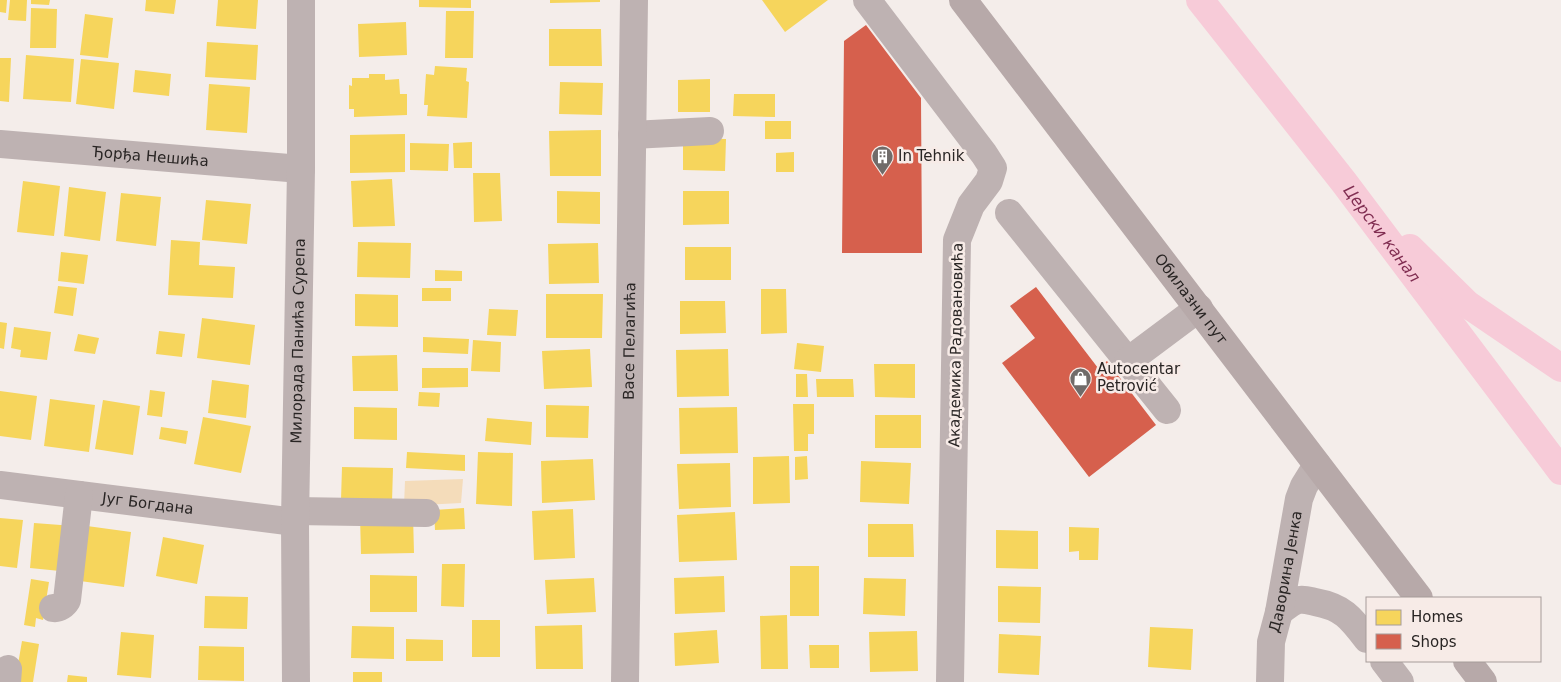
<svg xmlns="http://www.w3.org/2000/svg" width="1561" height="682" viewBox="0 0 1561 682" font-family="'DejaVu Sans',sans-serif">
<style>
.green{fill:#f4dcba}
.homes{fill:#f6d55c}
.shops{fill:#d6604d}
.lines{fill:none;stroke-linecap:round;stroke-linejoin:round}
.canal{stroke:#f7cbd8;stroke-width:28}
.minor{stroke:#beb2b2;stroke-width:28}
.major{stroke:#b7a9a9;stroke-width:28}
.labels{text-anchor:middle;dominant-baseline:central;stroke-width:5;stroke-linejoin:round;paint-order:stroke}
.street-label{font-size:15px;fill:#292524;stroke:#f7ebe7}
.poi-label{font-size:15px;fill:#292524;stroke:#f7ebe7;text-anchor:start}
.water-label{font-size:16px;font-style:italic;fill:#812e52;stroke:#f7ebe7}
</style>
<rect width="100%" height="100%" fill="#f4edea"/>
<!-- green -->
<path class="green" d="M463,479l-2,24 -57,3 1,-25z"/>
<!-- homes -->
<path class="homes" d="M0,0h7l-1,13 -6,-1z
M10,0h17l-1,21 -18,-1z
M31,0h19l-1,5 -18,-1z
M146,0h30l-2,14 -29,-3z
M218,0h40l-2,29 -40,-3z
M419,0h52v8l-52,-1z
M550,0h50v2l-50,1z
M762,0h66l-43,32z
M31,8l26,1 -1,39h-26z
M446,11h28l-1,47h-28z
M85,14l28,4 -5,40 -28,-3z
M406,22l1,33 -48,2 -1,-33z
M549,29h52l1,37h-53z
M207,42l51,3 -2,35 -51,-3z
M26,55l48,4 -3,43 -48,-3z
M0,58h11l-2,44 -9,-1z
M81,59l38,4 -5,46 -38,-5z
M435,66l32,2 -1,13 3,1 -2,36 -40,-2 1,-11h-4l2,-31 8,1z
M135,70l36,4 -2,22 -36,-4z
M369,74h16v6l14,-1 1,15h7v21l-53,2v-8h-5v-24l3,1v-8h17z
M710,79v33h-32v-32z
M560,82l43,1 -1,32 -43,-1z
M209,84l41,3 -3,46 -41,-3z
M734,94h41v23l-42,-1z
M765,121h26v18h-26z
M601,130v46h-51l-1,-45z
M405,134v38l-55,1v-38z
M683,138l43,1 -1,32 -42,-1z
M472,142v26h-18l-1,-25z
M410,143l39,1 -1,27 -38,-1z
M794,152v20h-18v-19z
M473,173h27l2,48 -28,1z
M392,179l3,47 -42,1 -2,-46z
M23,181l37,5 -6,50 -37,-4z
M69,187l37,5 -6,49 -36,-5z
M557,191l43,1v32l-43,-1z
M683,191h46v33l-46,1z
M121,193l40,4 -5,49 -40,-5z
M206,200l45,4 -4,40 -45,-4z
M171,240l29,2 -1,23 36,2 -2,31 -65,-3z
M358,242l53,1 -1,35 -53,-1z
M598,243l1,40 -50,1 -1,-40z
M685,247h46v33h-46z
M61,252l27,3 -4,29 -26,-3z
M435,270l27,1v10h-27z
M58,286l19,2 -4,28 -19,-3z
M422,288h29v13h-29z
M761,289h25l1,44 -26,1z
M355,294l43,1v32l-43,-1z
M546,294h57l-1,44h-56z
M680,301h45l1,32 -46,1z
M489,309l29,1 -2,26 -29,-1z
M202,318l53,7 -5,40 -53,-7z
M0,322l7,1 -3,26 -4,-1z
M14,327l37,5 -4,28 -27,-3 1,-7 -10,-2z
M159,331l26,3 -3,23 -26,-3z
M78,334l21,4 -4,16 -21,-3z
M423,337l46,2 -1,15 -45,-2z
M473,340l28,2 -1,30 -29,-1z
M797,343l27,3 -3,26 -27,-3z
M590,349l2,38 -48,2 -2,-38z
M728,349l1,47 -52,1 -1,-47z
M397,355l1,36h-45l-1,-35z
M874,364h41v34l-40,-1z
M422,368h46v19l-46,1z
M796,374h11l1,23h-12z
M816,379h37l1,18h-37z
M212,380l37,5 -3,33 -38,-5z
M150,390l15,2 -3,25 -15,-2z
M0,391l37,5 -6,44 -31,-4z
M419,392l21,1 -1,14 -21,-1z
M50,399l45,6 -6,47 -45,-6z
M103,400l37,6 -7,49 -38,-6z
M793,404h21v30h-6v17h-14z
M546,405l43,1 -1,32 -42,-1z
M354,407l43,1v32l-43,-1z
M737,407l1,46 -58,1 -1,-46z
M875,415h46v33h-46z
M203,417l48,9 -10,47 -47,-9z
M487,418l45,4 -1,23 -46,-4z
M161,427l27,4 -2,13 -27,-5z
M407,452l58,3v16l-59,-3z
M478,452l35,1 -1,53 -36,-2z
M789,456l1,47 -37,1v-47z
M807,456l1,23 -13,1v-23z
M593,459l2,41 -53,3 -1,-42z
M861,461l50,2 -2,41 -49,-2z
M730,463l1,44 -52,2 -2,-45z
M342,467l51,1 -1,34 -51,-2z
M464,508l1,21 -30,1 -1,-20z
M573,509l2,49 -41,2 -2,-49z
M735,512l2,48 -58,2 -2,-47z
M413,515l1,38 -53,1 -1,-38z
M0,518l23,2 -6,48 -17,-2z
M34,523l40,3 -4,46 -40,-4z
M868,524h45l1,33h-46z
M87,526l44,6 -7,55 -44,-6z
M1069,527l30,1 -1,32h-19v-9l-10,1z
M996,530l42,1v38l-42,-1z
M163,537l41,8 -7,39 -41,-8z
M442,564h23l-1,43 -23,-1z
M790,566h29v50h-29z
M370,575l47,1v36h-47z
M724,576l1,36 -50,2 -1,-36z
M594,578l2,34 -49,2 -2,-34z
M864,578l42,1 -1,37 -42,-2z
M31,579l18,3 -6,38 -7,-2 -1,9 -11,-2z
M998,586l43,1 -1,36 -42,-1z
M205,596l43,1 -1,32 -43,-1z
M787,615l1,54h-27l-1,-53z
M472,620h28v37h-28z
M582,625l1,44h-47l-1,-43z
M352,626l42,1v32l-43,-1z
M1150,627l43,2 -2,41 -43,-3z
M717,630l2,33 -44,3 -1,-33z
M917,631l1,40 -48,1 -1,-40z
M121,632l33,3 -3,43 -34,-3z
M999,634l42,2 -2,39 -41,-2z
M406,639l37,1v21h-37z
M22,641l17,3 -6,38h-18z
M809,645h30v23h-29z
M199,646l45,1v34l-46,-1z
M353,672h29v10h-29z
M68,675l19,2v5h-20z"/>
<!-- shops -->
<path class="shops" d="M866,25l55,73 1,155h-80l2,-212z
M1036,287l62,81 9,-7 49,64 -67,52 -87,-114 33,-25 -25,-32z"/>
<g class="lines">
<!-- canal -->
<g class="canal">
<path id="s1" d="M1200,0l143,181 218,290"/>
<path d="M1410,248l57,56 94,64"/>
</g>
<!-- minor -->
<g class="minor">
<path d="M867,0l117,154 9,14 -4,13 -18,24 -14,35 -7,442"/>
<path d="M632,135l78,-4"/>
<path id="s2" d="M0,144l301,25"/>
<path d="M1009,213l158,197"/>
<path d="M1128,361l71,-53"/>
<path id="s3" d="M0,485l295,37"/>
<path d="M295,511l131,2"/>
<path d="M53,608c6,1 11,-3 14,-8l12,-105"/>
<path d="M1279,612c6,-4 13,-11 20,-12 6,-1 11,1 16,2 28,5 36,16 52,37"/>
<path d="M1384,661l16,21"/>
<path d="M7,682l1,-13"/>
<path id="s4" d="M296,682l-1,-160 6,-353v-169"/>
<path id="s5" d="M625,682l9,-682"/>
<path id="s6" d="M1270,682l1,-40 8,-30 20,-113 5,-13 13,-21"/>
</g>
<!-- major -->
<g class="major">
<path id="s7" d="M963,0l456,598"/>
<path d="M1467,661l16,21"/>
</g>
</g>
<!-- icons -->
<defs>
<symbol id="building-pin" viewBox="-11 -11 22 30"><path d="M0 17L-7.5 6A9.5 9.5 0 1 1 7.5 6Z" fill="#706b69" stroke="#f7ebe7"/><path d="M-4-6H4V6H1V3H-1V6H-4ZM-2.5-4.3h1.7v1.8h-1.7ZM.8-4.3h1.7v1.8H.8ZM-2.5-1h1.7V.8h-1.7ZM.8-1h1.7V.8H.8Z" fill="#fff"/></symbol>
<symbol id="shop-pin" viewBox="-11 -11 22 30"><path d="M0 17L-7.5 6A9.5 9.5 0 1 1 7.5 6Z" fill="#706b69" stroke="#f7ebe7"/><path d="M-5-2.5h2.3a2.7 3.5 0 0 1 5.4 0H5L5.5 6h-11ZM-1.5-2.5h3a1.5 2.3 0 0 0-3 0Z" fill="#fff"/></symbol>
</defs>
<g fill-rule="evenodd">
<use href="#building-pin" x="870" y="144" width="25" height="34"/>
<use href="#shop-pin" x="1068" y="366" width="25" height="34"/>
</g>
<g class="labels">
<!-- street labels -->
<g class="street-label">
<text stroke="none"><textPath href="#s2" startOffset="151">Ђорђа Нешића</textPath></text>
<text stroke="none"><textPath href="#s7" startOffset="376">Обилазни пут</textPath></text>
<text stroke="none"><textPath href="#s4" startOffset="341">Милорада Панића Сурепа</textPath></text>
<text stroke="none"><textPath href="#s5" startOffset="341">Васе Пелагића</textPath></text>
<text transform="translate(956 345) rotate(-89)">Академика Радовановића</text>
<text stroke="none"><textPath href="#s3" startOffset="149">Југ Богдана</textPath></text>
<text stroke="none"><textPath href="#s6" startOffset="112">Даворина Јенка</textPath></text>
</g>
<!-- poi labels -->
<g class="poi-label">
<text x="898" y="156">In Tehnik</text>
<text x="1097" y="369">Autocentar<tspan x="1097" dy="17">Petrović</tspan></text>
</g>
<!-- water labels -->
<g class="water-label">
<text stroke="none"><textPath href="#s1" startOffset="296">Церски канал</textPath></text>
</g>
</g>
<!-- legend -->
<rect x="1366" y="597" width="175" height="65" fill="#f7ebe7" stroke="#a59c99"/>
<rect x="1376" y="610" width="25" height="15" fill="#f6d55c" stroke="#a59c99"/>
<text x="1411" y="622" font-size="15" fill="#292524">Homes</text>
<rect x="1376" y="634" width="25" height="15" fill="#d6604d" stroke="#a59c99"/>
<text x="1411" y="647" font-size="15" fill="#292524">Shops</text>
</svg>
